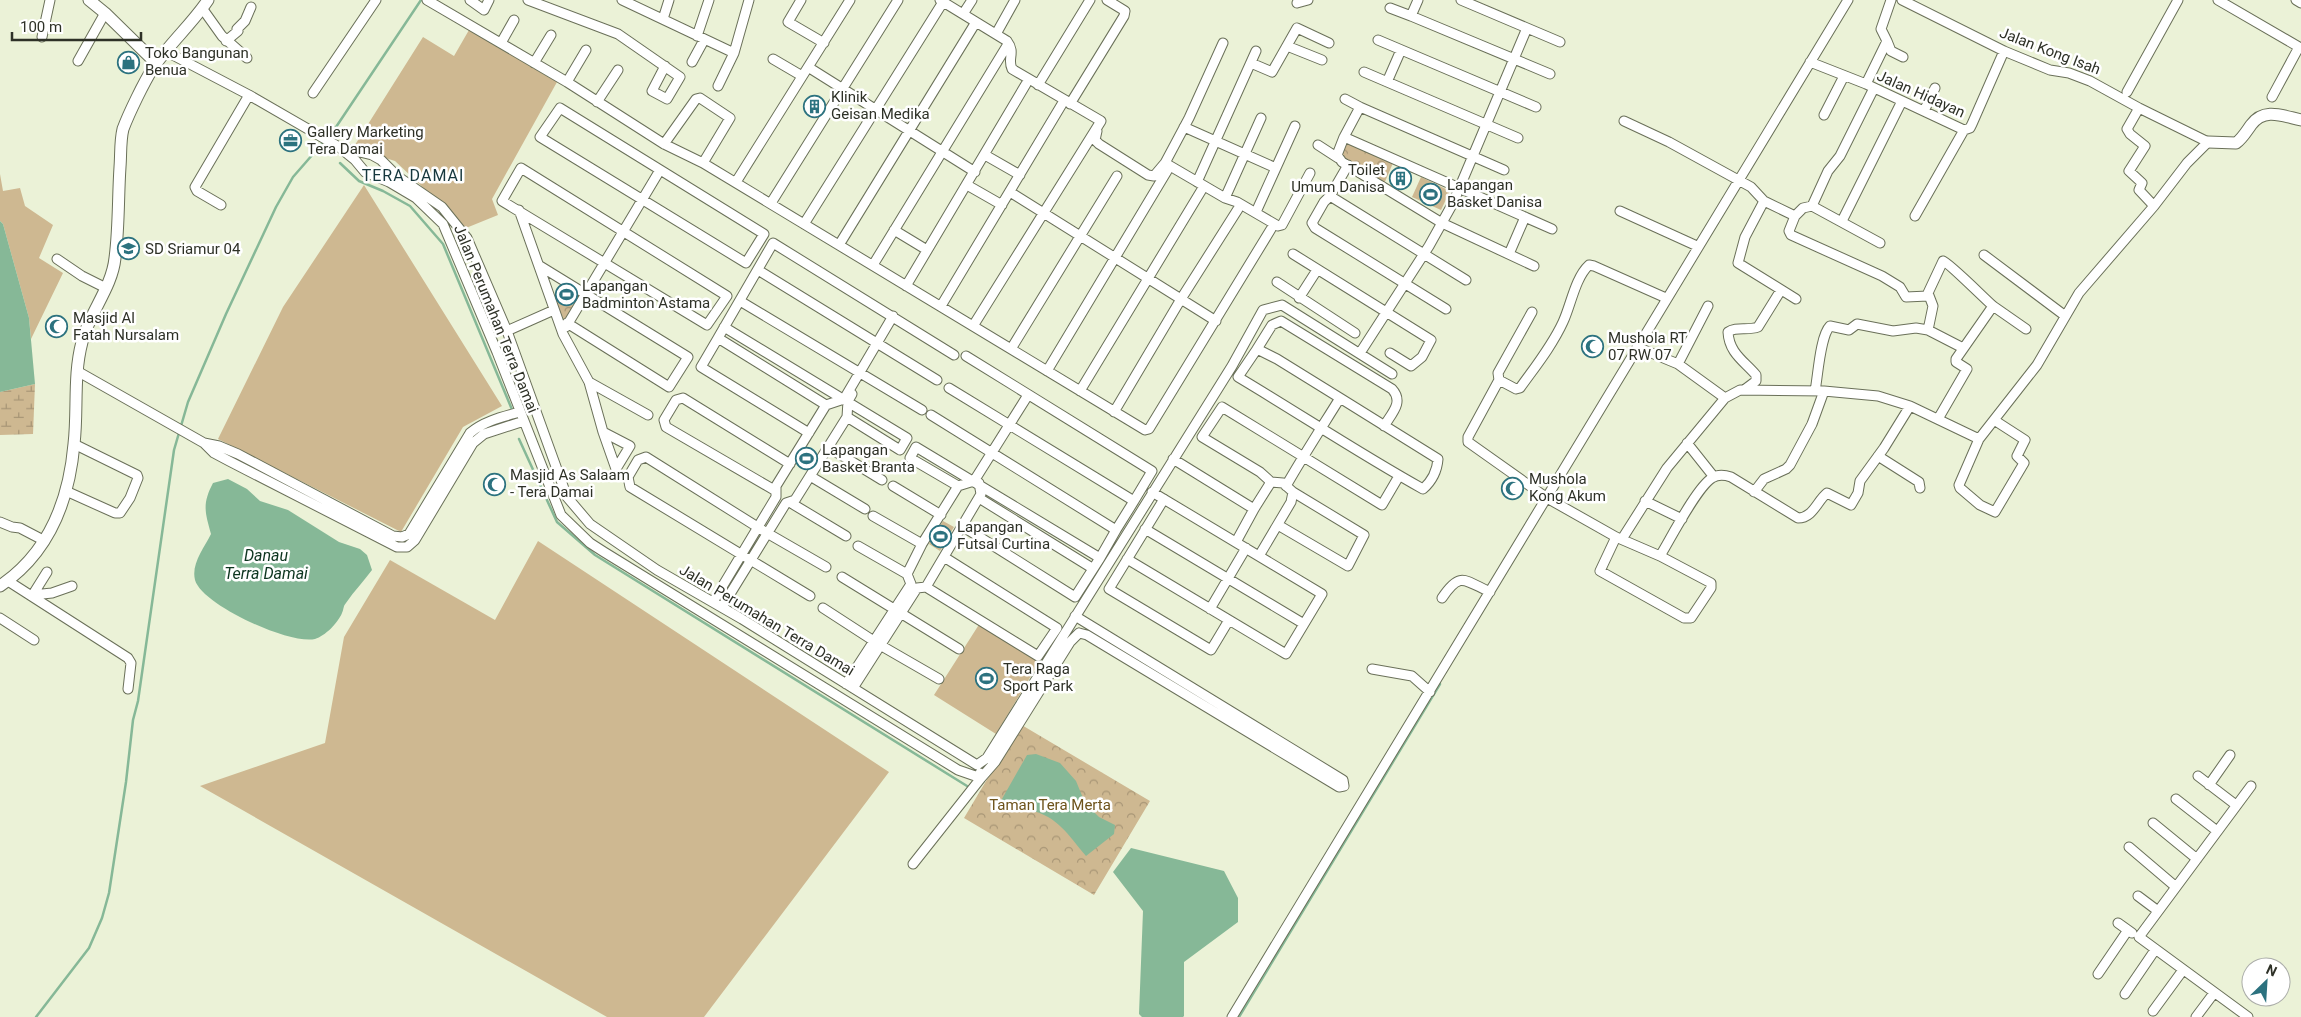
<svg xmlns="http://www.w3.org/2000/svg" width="2301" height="1017" viewBox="0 0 2301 1017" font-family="Roboto,sans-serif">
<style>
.grass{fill:#ceb891}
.wetland{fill:url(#wetland-marsh)}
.park{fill:url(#park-crowns)}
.water{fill:#86b897}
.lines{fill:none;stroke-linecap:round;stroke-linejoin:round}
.stream{stroke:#86b897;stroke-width:2.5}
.street-casing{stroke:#6a7059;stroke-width:11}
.secondary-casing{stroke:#6a7059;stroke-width:13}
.street{stroke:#fff;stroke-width:9}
.secondary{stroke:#fff;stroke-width:11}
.labels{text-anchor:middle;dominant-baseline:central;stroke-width:5;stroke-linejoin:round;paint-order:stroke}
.street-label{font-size:15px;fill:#2e3127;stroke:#fff}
.poi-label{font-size:15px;fill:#2e3127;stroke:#fff;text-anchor:start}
.park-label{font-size:15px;fill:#6e531b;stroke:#fff}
.neighbourhood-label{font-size:16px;letter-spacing:1px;fill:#16373d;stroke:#fff}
.water-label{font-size:16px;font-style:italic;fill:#0d351f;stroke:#fff}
</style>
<defs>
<pattern id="wetland-marsh" width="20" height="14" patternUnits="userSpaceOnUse" patternTransform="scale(1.25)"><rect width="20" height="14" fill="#ceb891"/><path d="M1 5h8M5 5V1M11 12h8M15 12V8" fill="none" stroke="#a89676"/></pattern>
<pattern id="park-crowns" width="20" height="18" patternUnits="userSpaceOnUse" patternTransform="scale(1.25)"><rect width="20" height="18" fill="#ceb891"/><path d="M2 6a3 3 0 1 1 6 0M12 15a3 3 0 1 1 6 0" fill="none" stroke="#a89676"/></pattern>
</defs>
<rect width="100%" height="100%" fill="#ebf2d7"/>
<!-- grass -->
<path class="grass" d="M469,30l88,52 -65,117 6,16 -32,13 -71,-67 -42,-13 70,-111 31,19z
M0,174l3,17 17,-3 5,18 28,19 -14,33 24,15 -32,66 -2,-21 -26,-94 -3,-3z
M1421,177l29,14 -9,19 -29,-13z
M364,185l138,221 -39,21 -62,105 -183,-93 65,-132z
M560,286l16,9 -5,8 -15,-9z
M943,521l11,6 -14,24 -11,-7z
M538,541l351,231 -185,245h-97l-407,-231 125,-43 19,-106 46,-77 105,60z
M980,623l60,38 -44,73 -62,-39z"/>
<!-- wetland -->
<path class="wetland" d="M35,384l-2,50 -33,1v-43z"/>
<!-- park -->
<path class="park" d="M1346,143l47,20 -9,21 -44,-28z
M556,295l18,11 -10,14 -11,-23z
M1020,724l130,77 -56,94 -130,-77z"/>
<!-- water -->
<path class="water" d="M0,221l3,3 26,94 6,66 -35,8z
M228,479l19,10 13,12 28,9 51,32 21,7 7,6 5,15c-8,11 -18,21 -26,33 -3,3 -2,6 -4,10 -4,10 -17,23 -27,26 -25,6 -113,-34 -120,-59 -4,-16 9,-32 16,-46 -6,-22 -9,-30 2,-51z
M1036,754l24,9 16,18 9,22 14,14 16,8 -1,9 -28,22c-18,-21 -28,-40 -57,-46 -12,-2 -20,2 -31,-4l29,-51z
M1131,848l93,23 14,27v24l-54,40v54l-1,1h-41l-3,-3 4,-103 -30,-39z"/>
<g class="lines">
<!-- stream -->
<path class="stream" d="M340,163l19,18 24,10 27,15 33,38 70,168
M519,439l38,83 38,33 372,231
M36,1017l53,-69 13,-30 7,-25 17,-111 7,-62 5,-19 36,-251 14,-48 38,-88 50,-107 17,-30 41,-47 87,-130
M1239,1017l201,-333"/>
<defs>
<path id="street" d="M427,0l140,82 97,62 39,19 442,267 4,-1 122,-200
M470,0l14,10 5,-10
M528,0l90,34 62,43 -13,22 -15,-8 13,-25
M622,0l112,53
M801,0l-13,22 36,21
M1418,0l-7,16 139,58
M2218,0l81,47 -27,50
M2296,0l5,3
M1297,3l11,-3
M202,8l20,28 25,22
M1390,8l21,8
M963,14l9,-14
M663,19l6,-19
M1527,28l33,14
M996,34l19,-34
M697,36l12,-36
M42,37l8,-37
M1378,40l158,67
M226,41l12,-10 -1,-2 8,-8 6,-14
M1887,41l-6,-12 10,-29
M501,43l13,-23
M1287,46l35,14
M167,52l82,43 90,52 16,13 10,12 24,10 27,16 27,26 54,128 64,163 29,28 14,9 354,218 23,8 14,-16 75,-120 9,-9
M773,59l29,17
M78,61l27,-48
M692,62l12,-22
M1810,62l56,22 98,46 6,-2 2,-4 32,-73
M534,63l17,-28
M1251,63l21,9 25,-44 32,15
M808,67l167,105
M1364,72l154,66
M567,82l19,-32
M1387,82l14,-32
M1866,84l21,-43 4,10 12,6
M1038,85l52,-85
M718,86l16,-33 15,-53
M2127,92l51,-92
M313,93l63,-93
M1345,99l15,8
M597,102l21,-32
M1070,104l54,-88 1,-5 -18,-11
M560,108l204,126 -18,29 -206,-126z
M2139,108l-12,21 3,5 15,12 -16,25 13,12 -3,7 15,16
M1924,111l11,-23
M1824,115l20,-39
M1624,121l45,21 82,45 13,14 31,15 -6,15 2,4 91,41 18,11 6,10 22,-1
M1184,127l92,41
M1097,131l-2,9 4,4 49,31 6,1 11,-13 60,35 12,4 41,24 4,-1 28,-52
M1344,137l-7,18 5,7 100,61 92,43
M664,144l32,-45 4,-1 30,20 -27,45
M1318,145l20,13
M339,147l33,8 9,5 16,16 45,31 25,31 40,93 60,166 23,27 67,46 85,49 235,146 10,-7 245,-392 31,-56 19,-5 110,69
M985,155l35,20
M1165,163l24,-45 34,-75
M1348,165l-18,31 136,84
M521,168l206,128 -20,29 -205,-124z
M1504,170l-144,-63 -16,30 208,92
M736,182l114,-182
M1197,182l59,-131
M967,185l35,20
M1010,192l206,129
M1330,196l-6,6 -12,21 3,5 131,81
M1225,198l36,-80
M1764,201l-19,36 -7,26 58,36
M771,203l127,-203
M221,205l-24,-14 -2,-4 54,-92
M1812,206l16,-35 12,-15 34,-68
M519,210l44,124 26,48 14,50 13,37 14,-23 -27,-14
M1620,211l77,35
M1256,212l39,-86
M1795,216l8,-8 9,-2 68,37
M1915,216l49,-86
M1842,221l60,-120
M804,224l139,-222
M894,230l33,20
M839,245l137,-223
M1293,254l138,86 -9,17 -11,9 -21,-13
M1509,254l16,-37
M1984,255l80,60
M57,259l25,17 24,12
M873,265l135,-221 -1,-3 -67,-41
M540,266l148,91 -19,30 -102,-64
M758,270l179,110
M1277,282l78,51
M906,286l120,-202
M1299,298l18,-28
M740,301l182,109
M941,306l121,-202
M1532,312l-34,61 1,7 -31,57v5l79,56 69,39 44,19 51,27v5l-20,30h-7l-84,-47 16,-34
M973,326l128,-205 -89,-52c-5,-11 4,-16 -5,-28
M566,327l94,-157
M724,327l183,111 -7,12 -53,-33
M1928,330l5,-24 -5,-13 15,-32c5,1 42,38 50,45
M507,331l47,-21
M718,338l55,-95 181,112
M1637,347l41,17 47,34
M1011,349l106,-173
M1257,349l15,-24 9,-4 111,68c12,13 0,24 -8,37
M1360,353l69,-107 24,-43 74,-175 -66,-28
M966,356l186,115 -18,30
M1678,364l30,-58
M77,371l127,72 15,3 19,8 155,82 9,1 7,-3 61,-101c14,-12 32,-16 50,-21
M1047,371l120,-200
M1499,380l17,9 4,-1c15,-21 32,-42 43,-66 8,-17 12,-44 26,-57l5,1 72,32
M589,382l59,33
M949,388l185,113 -18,29
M1744,390l12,-9v-6c-12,-14 -27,-22 -28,-43 8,-6 20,-1 30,-5l23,-37
M1080,391l124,-205
M1815,391c3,-15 5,-55 15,-65l19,4 8,-6 36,7 23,-3 12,2 35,18
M1114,412l67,-113 57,-90
M931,415l185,115 -16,28
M1938,419l29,-50 -11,-7v-3l37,-53 33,23
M809,433l-108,-66 17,-29 108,67
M1979,439l-20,46 1,3 20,17 15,7 29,-49 -7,-7 8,-16 -31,-20
M204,443l10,10 15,8 168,86h10l8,-7 58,-97 11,-9 40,-13
M1687,443l27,34
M828,447l54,33
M1878,456l41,26 1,6
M1173,459l81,50 -18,33
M810,476l55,33
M1271,482l-11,-10 -58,-35 20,-30 160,98 17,-29
M893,486l48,29
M958,486l-48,-28 6,-11 184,111 -25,39 -113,-71
M1286,486c17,-30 36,-59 54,-88l98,61c-1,13 -6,22 -15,30 -63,-35 -123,-75 -185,-112l19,-28 20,10 63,39
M66,491l49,22h5l10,-15 8,-20 -1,-3 -63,-31
M776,491l-110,-64 -2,-7 12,-20 7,-2 107,66
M1754,492l10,-13 22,-10 4,-4 22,-41 12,-33
M979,498l113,70
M1164,499l-55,90 102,61 18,-30
M1645,501l37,18
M791,503l55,33
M1254,509l17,-27 12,1 10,9 -2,10 -32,54
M873,516l49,28
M0,522l12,5 8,1 23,12
M1278,525l70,41 16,-31 -71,-43
M1145,529l159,95
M1622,539l45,-71 58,-70 15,-8 84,1 54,5 32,10 69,33 58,-74 42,-72 75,-87 33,-43 21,-21 -69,-34 -49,-27 -21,-8 -19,-3 -46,-19 -102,-51
M858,546l49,28
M1660,556c11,-18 37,-69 52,-78 6,-4 13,-3 19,-1l67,41c15,0 19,-17 29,-25l24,12 7,-12 2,-12 24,-33 26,-42
M1127,559l159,95 36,-60 -170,-102
M842,577l117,72
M8,581l120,77 3,5 -3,26
M926,587l112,69 19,-28 -113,-71
M33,595l19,-2 20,-7
M32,596l15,-24
M810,596l-180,-109 -2,-10 10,-17 8,-3 121,76 59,34
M1442,598c18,-27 22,-18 48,-6
M713,602l63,-105v-11l50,-81 18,-6 49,-83
M722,607l64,-104 9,-3 52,-83 1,-16 4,-7
M823,608l57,37 59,34
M1210,609l36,-61
M1075,616l268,164 1,6 -5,1 -252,-152 -8,-2
M0,618l34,22
M1372,669l40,7 18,16
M846,684l65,-100 -4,-10 15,-30 36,-58 16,-5 54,-86
M853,688l64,-100 9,-1 55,-93 -2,-11
M2198,776l38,29
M2209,785l21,-30
M2176,799l41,32
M2153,823l44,36
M2129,847l47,40
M913,864l68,-86 -1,-5
M2138,896l20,15
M2118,923l14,10
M2098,974l30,-44
M2125,994l30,-44
M2153,1011l30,-41
M1232,1017l616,-1017
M2196,1017l18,-24
M2248,1017l-109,-80 112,-151"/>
<path id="secondary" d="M89,0l16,13 48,47v8
M2208,142l28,1c6,-4 10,-11 15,-18 13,-18 32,-9 50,-5
M0,586c49,-33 69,-85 74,-142 4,-34 -1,-68 8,-102 7,-29 30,-54 33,-84 4,-30 3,-61 5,-91 1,-12 0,-26 3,-38 6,-16 21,-47 30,-61 16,-24 39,-44 55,-68"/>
</defs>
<!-- street casing -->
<use href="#street" class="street-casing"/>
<!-- secondary casing -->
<use href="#secondary" class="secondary-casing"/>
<!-- street -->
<use href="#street" class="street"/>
<!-- secondary -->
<use href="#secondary" class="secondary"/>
</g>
<!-- icons -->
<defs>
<symbol id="shop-ring" viewBox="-11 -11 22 22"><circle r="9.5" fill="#fff" stroke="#2c727f" stroke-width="1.5"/><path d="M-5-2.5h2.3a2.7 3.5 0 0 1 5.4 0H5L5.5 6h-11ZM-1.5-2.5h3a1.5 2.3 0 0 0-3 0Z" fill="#2c727f"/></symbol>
<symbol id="building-ring" viewBox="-11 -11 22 22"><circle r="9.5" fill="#fff" stroke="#2c727f" stroke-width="1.5"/><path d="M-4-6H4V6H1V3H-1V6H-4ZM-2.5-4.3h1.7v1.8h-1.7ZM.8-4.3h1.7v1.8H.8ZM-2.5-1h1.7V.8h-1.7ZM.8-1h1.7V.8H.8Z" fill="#2c727f"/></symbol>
<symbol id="office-ring" viewBox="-11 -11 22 22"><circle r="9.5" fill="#fff" stroke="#2c727f" stroke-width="1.5"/><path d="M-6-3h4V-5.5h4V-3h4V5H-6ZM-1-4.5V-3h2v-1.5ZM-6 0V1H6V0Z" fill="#2c727f"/></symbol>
<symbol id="stadium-ring" viewBox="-11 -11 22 22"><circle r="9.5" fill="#fff" stroke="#2c727f" stroke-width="1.5"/><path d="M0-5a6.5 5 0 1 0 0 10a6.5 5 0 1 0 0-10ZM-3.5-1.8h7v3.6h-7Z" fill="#2c727f"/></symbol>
<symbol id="school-ring" viewBox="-11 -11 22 22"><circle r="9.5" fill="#fff" stroke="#2c727f" stroke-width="1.5"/><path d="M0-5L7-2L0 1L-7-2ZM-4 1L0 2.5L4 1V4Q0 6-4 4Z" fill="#2c727f"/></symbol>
<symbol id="mosque-ring" viewBox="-11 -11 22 22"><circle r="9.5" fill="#fff" stroke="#2c727f" stroke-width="1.5"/><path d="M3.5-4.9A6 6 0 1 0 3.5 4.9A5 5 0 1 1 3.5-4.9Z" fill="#2c727f"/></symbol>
</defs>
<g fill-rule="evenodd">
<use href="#shop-ring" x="116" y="50" width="25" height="25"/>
<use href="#building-ring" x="802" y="94" width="25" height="25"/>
<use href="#office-ring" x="278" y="128" width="25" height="25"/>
<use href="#building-ring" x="1388" y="166" width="25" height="25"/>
<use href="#stadium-ring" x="1418" y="182" width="25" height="25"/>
<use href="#school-ring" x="116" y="236" width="25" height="25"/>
<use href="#stadium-ring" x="554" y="282" width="25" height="25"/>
<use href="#mosque-ring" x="44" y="314" width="25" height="25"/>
<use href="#mosque-ring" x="1580" y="334" width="25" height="25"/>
<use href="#stadium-ring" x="794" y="446" width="25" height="25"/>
<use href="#mosque-ring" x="482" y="472" width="25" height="25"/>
<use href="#mosque-ring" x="1500" y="476" width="25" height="25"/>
<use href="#stadium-ring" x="928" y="524" width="25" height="25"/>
<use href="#stadium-ring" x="974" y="666" width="25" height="25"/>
</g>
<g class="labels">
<!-- street labels -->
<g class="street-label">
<text transform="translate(2050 51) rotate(21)">Jalan Kong Isah</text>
<text transform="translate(1921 94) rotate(24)">Jalan Hidayan</text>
<text transform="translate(496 319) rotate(68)">Jalan Perumahan Terra Damai</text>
<text transform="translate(767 620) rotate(31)">Jalan Perumahan Terra Damai</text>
</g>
<!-- poi labels -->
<g class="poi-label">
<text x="145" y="53">Toko Bangunan<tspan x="145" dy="17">Benua</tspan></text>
<text x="831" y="97">Klinik<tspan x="831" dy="17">Geisan Medika</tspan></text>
<text x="307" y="132">Gallery Marketing<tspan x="307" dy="17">Tera Damai</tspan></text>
<text x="1385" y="170" text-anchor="end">Toilet<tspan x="1385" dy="17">Umum Danisa</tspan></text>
<text x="1447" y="185">Lapangan<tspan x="1447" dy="17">Basket Danisa</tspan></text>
<text x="145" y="249">SD Sriamur 04</text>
<text x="582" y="286">Lapangan<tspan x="582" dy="17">Badminton Astama</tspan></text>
<text x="73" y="318">Masjid Al<tspan x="73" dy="17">Fatah Nursalam</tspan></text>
<text x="1608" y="338">Mushola RT<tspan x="1608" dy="17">07 RW 07</tspan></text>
<text x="822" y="450">Lapangan<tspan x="822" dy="17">Basket Branta</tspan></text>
<text x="510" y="475">Masjid As Salaam<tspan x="510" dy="17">- Tera Damai</tspan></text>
<text x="1529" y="479">Mushola<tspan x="1529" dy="17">Kong Akum</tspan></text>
<text x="957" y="527">Lapangan<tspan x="957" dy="17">Futsal Curtina</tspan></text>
<text x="1003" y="669">Tera Raga<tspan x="1003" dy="17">Sport Park</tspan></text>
</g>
<!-- park labels -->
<g class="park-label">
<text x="1050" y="805">Taman Tera Merta</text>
</g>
<!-- neighbourhood labels -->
<g class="neighbourhood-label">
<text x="413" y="175">TERA DAMAI</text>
</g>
<!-- water labels -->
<g class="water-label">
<text x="266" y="555">Danau<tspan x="266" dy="18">Terra Damai</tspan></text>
</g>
</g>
<!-- north arrow -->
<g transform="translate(2266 982) rotate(25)"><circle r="24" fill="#ffffff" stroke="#abada9"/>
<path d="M0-4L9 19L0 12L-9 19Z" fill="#2c727f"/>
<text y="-8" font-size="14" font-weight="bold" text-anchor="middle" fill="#2e3127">N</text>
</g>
<!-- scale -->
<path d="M12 32v8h129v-8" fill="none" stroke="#2e3127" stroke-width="2.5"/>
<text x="20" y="32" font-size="15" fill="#2e3127" stroke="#ffffff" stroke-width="4" paint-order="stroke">100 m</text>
</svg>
